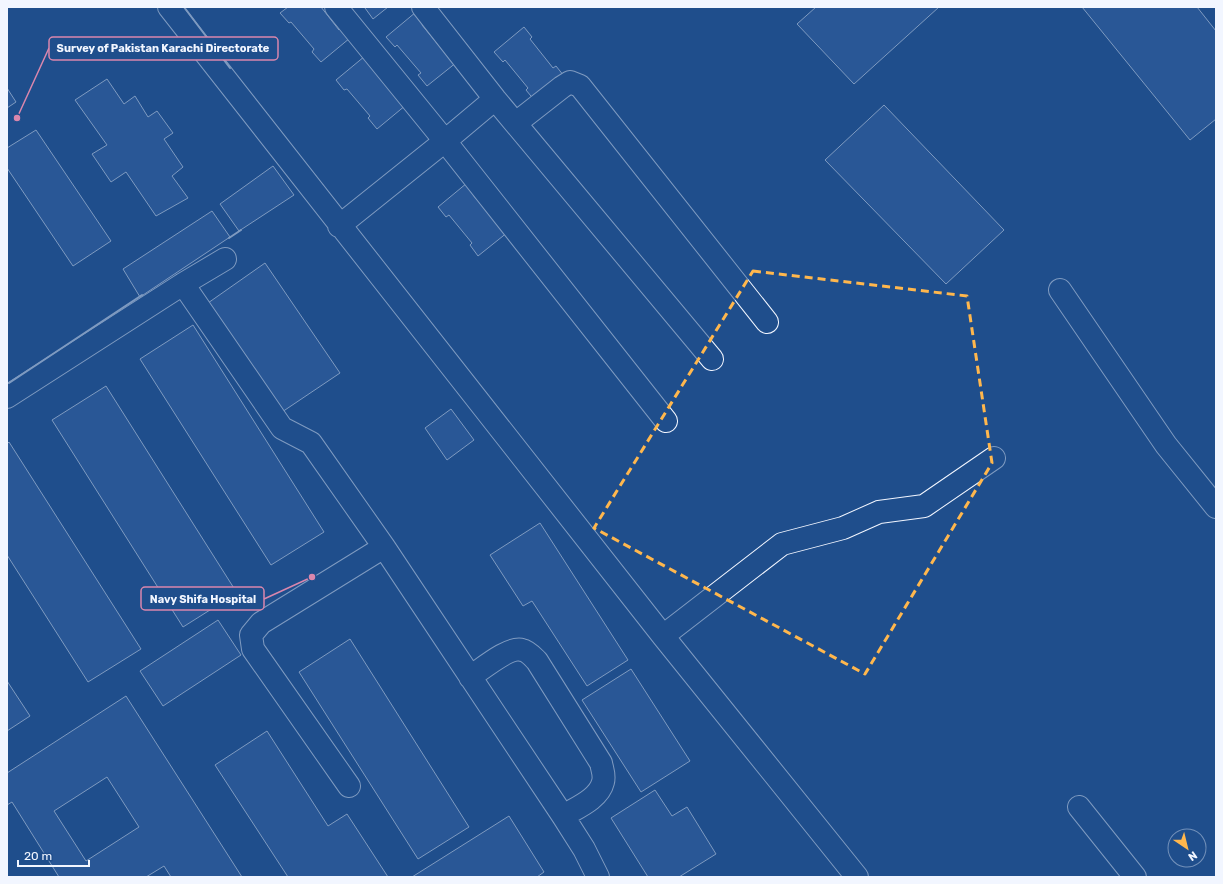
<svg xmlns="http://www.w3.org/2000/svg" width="1223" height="884" viewBox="0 0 1223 884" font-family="Rubik,sans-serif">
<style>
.building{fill:#3563a3;stroke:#f2f6ff;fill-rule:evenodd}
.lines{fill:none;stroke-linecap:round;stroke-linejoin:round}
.minor-casing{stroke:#f2f6ff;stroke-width:24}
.minor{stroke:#1f4e8c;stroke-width:22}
.wall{stroke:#f2f6ff;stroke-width:2}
.marked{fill:none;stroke:#ffb74d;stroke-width:3;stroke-dasharray:8 5;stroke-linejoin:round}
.leader{fill:none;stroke:#da87ad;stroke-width:1.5}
.callout-dot{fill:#da87ad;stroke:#1f4e8c;stroke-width:1.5}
.callout{fill:#1f4e8c;stroke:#da87ad;stroke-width:1.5}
.callout-label{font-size:11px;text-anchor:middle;font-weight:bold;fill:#f2f6ff}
</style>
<rect width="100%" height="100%" fill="#1f4e8c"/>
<!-- building -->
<path class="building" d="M288,7h33l18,23 3,-3 8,11 -29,24 -9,-10 2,-3 -23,-27 -2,1 -9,-10z
M366,7h22l-15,12 -8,-11z
M816,7h123l-85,77 -57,-60z
M1082,7h115l19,24v88l-26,21z
M416,12l8,10 -2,3 23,28 3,-2 9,11 -30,24 -9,-11 3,-2 -24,-28 -2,2 -9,-10z
M524,27l8,10 -2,2 23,29 3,-2 8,10 -29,25 -9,-11 2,-2 -23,-28 -2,2 -9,-10z
M365,56l41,49 -29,24 -9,-11 2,-2 -23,-27 -3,1 -8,-10z
M107,79l17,25 11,-8 13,21 9,-6 16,22 -9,6 19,28 -11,9 16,22 -32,18 -30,-44 -15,10 -19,-28 15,-9 -32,-45z
M7,88l9,14 -9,6z
M884,105l120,125 -58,54 -121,-124z
M36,130l75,111 -38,25 -66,-98v-20z
M273,166l21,29 -55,36 -19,-27z
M467,183l9,10 -3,2 24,28 11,9 -30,24 -8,-11 2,-2 -23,-28 -3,2 -8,-10z
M212,211l18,26 -90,60 -17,-28z
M265,263l75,110 -58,39 -74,-109z
M193,325l131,207 -53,33 -131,-206z
M106,386l131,207 -54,34 -131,-207z
M451,409l23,31 -27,20 -22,-32z
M9,442l132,207 -53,33 -81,-127v-111z
M540,523l88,137 -41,26 -55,-85 -9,5 -33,-51z
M218,620l23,35 -78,51 -23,-35z
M350,639l119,188 -51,32 -119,-187z
M631,669l59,92 -49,31 -59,-92z
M7,681l23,35 -23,15z
M126,696l116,181h-71l-7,-11 -18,11h-87l-47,-75 -5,3v-32zM107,777l32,50 -53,34 -32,-50z
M267,731l61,95 19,-12 41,63h-100l-73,-112z
M655,790l17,26 15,-9 29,47 -37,23h-31l-37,-59z
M509,816l35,56 -7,5h-125z"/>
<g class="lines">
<defs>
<path id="minor" d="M169,7l494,629 194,241
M336,7l109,134 221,280
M423,7l72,92 217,260
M516,123l46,-36 8,-5 10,4 187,236
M339,226l106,-85 50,-42
M183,284l99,144 29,15 73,104 179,269 21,33 14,28
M1060,290l106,155 50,62
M7,397l176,-113 42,-25
M663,636l119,-92 61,-16 36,-16 45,-6 70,-48
M470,677c11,-7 39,-31 52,-27 6,1 11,7 15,11l64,102c1,6 4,12 2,19 -4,17 -27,26 -40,34
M349,786l-96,-137 -2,-14 10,-12 123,-76
M1079,807l56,70"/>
</defs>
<!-- minor casing -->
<use href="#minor" class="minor-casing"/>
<!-- minor -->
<use href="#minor" class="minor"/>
<!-- wall -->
<path class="wall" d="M184,7l46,61
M229,238l12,-8
M9,383l133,-88"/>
</g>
<!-- marked area -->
<path d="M0 0H1223V884H0ZM753,271l214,25 25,167 -127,211 -271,-146z" fill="#1f4e8c" fill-opacity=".55" fill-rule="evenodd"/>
<path class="marked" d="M753,271l214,25 25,167 -127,211 -271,-146z"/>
<!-- callouts -->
<path class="leader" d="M17 118L49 48M312 577L264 599"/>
<g class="callout-dot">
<circle cx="17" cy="118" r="4"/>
<circle cx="312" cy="577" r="4"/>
</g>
<g class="callout">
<rect x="49" y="37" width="229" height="23" rx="4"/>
<rect x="141" y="587" width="123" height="23" rx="4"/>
</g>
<g class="callout-label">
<text x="163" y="52">Survey of Pakistan Karachi Directorate</text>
<text x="203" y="603">Navy Shifa Hospital</text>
</g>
<!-- border -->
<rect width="1223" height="884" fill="none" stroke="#f2f6ff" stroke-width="16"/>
<!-- north arrow -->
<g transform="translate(1187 848) rotate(145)"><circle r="19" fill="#1f4e8c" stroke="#7391ba"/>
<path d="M0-3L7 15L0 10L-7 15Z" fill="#ffb74d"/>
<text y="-6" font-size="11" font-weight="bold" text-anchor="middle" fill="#f2f6ff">N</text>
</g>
<!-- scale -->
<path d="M18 860v6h71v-6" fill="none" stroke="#f2f6ff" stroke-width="2"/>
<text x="24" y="860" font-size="12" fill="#f2f6ff" stroke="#1f4e8c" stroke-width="3" paint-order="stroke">20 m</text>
</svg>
